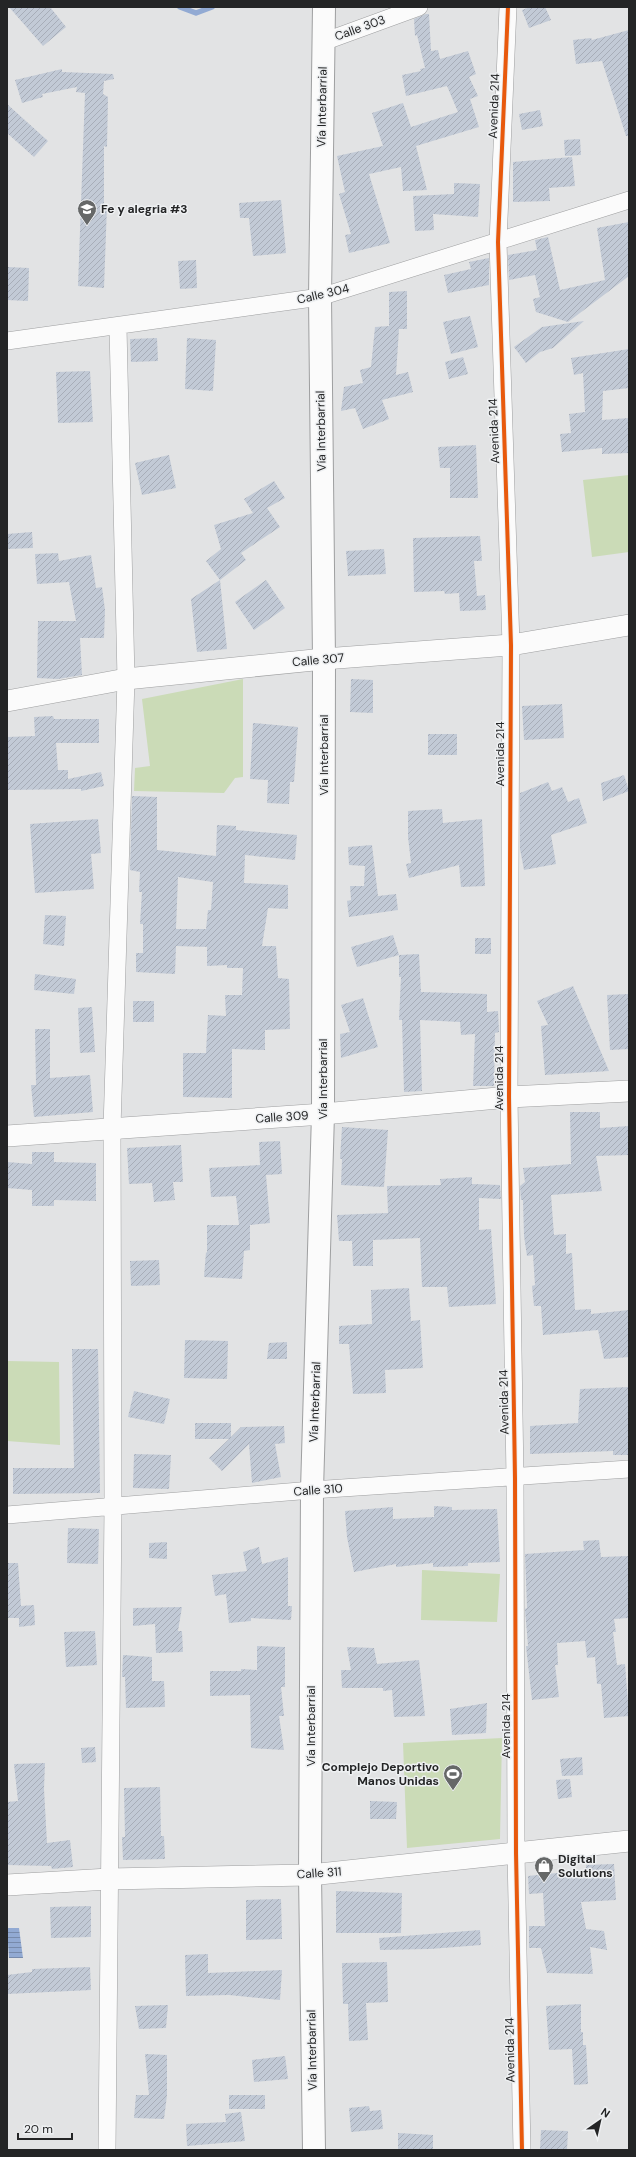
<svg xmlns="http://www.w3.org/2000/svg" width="636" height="2157" viewBox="0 0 636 2157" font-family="'DM Sans',sans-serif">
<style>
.park{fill:#cbdbb7}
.water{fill:url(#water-rules)}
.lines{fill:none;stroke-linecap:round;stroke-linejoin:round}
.stream{stroke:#92aad3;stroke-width:5.5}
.building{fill:url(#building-hatch);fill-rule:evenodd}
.minor-casing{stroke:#9e9fa0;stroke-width:18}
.tertiary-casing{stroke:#9e9fa0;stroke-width:22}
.primary-casing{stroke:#9e9fa0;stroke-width:24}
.minor{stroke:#fbfbfb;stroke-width:17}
.tertiary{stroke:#fbfbfb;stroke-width:21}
.primary{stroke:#fbfbfb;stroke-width:22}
.cycleway-casing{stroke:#eef0f2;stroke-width:6}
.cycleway{stroke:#e8590c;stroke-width:4}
.labels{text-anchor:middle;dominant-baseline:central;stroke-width:3;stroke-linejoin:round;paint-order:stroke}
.street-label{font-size:12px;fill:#242526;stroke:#eef0f2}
.poi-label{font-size:12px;font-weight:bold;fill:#242526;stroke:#eef0f2;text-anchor:start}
</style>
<defs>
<pattern id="water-rules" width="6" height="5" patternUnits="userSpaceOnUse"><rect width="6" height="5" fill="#92aad3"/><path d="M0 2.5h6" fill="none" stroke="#778aab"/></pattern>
<pattern id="building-hatch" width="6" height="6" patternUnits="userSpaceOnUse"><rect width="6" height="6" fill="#c2cad6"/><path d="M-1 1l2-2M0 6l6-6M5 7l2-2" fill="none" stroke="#a7adb8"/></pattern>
</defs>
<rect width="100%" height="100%" fill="#e2e3e4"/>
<!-- park -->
<path class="park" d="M629,475v77l-37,5 -9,-77z
M243,679v98l-8,1 -11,15 -90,-2 1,-23 15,-2 -8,-67z
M7,1361l52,1 1,83 -53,-4z
M422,1570l78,4 -3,48 -76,-2z
M502,1738l-2,101 -93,9 -4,-105z"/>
<!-- water -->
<path class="water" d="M7,1928h12l4,30h-14z"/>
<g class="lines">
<!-- stream -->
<path class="stream" d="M180,7l16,6 16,-6"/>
</g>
<!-- building -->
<path class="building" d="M9,7h41l16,20 -23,19z
M530,7h15l6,13 -22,8 -7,-18z
M426,14h3l2,37 7,-1 2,9 28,-8 8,23 -7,3 9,19 -8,3 9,28 -63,19 11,44 -24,1 -2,-24 -32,7 21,69 -41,10 -4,-18 6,-1 -12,-40 6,-2 -8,-36 46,-10 -11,-33 31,-10 8,24 47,-15 -11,-26 -41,10 -4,-21 19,-4 -1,-2 5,-1 -8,-33 -2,1 -1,-17z
M629,30v106h-3l-24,-75 -26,3 -3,-24 18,-2 1,2z
M62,69v3l51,2 1,5 -10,2 -1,13 5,3 -1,50 -3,-1v60h3l-3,82 -26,-2 7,-193 -9,-1 1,-5 -35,7 1,3 -21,6 -7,-23z
M7,104l41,37 -14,16 -27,-24z
M540,110l3,16 -21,4 -3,-16z
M580,139l1,16 -16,1 -1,-16z
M572,157l3,29 -26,2 1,13 -37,1v-40z
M454,183l26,1 -2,33 -45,-3 1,16 -19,1 -2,-35 41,-2z
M281,200l5,53 -33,3 -4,-38h-9l-1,-15z
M629,222v54l-61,46 -32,-10 -3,-13 7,-2 -5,-22 -26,5 -1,-25 29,-5 -2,-10 13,-3 12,53 45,-10 -8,-52z
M489,258v27l-41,8 -4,-18 27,-6 -2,-7z
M196,260l1,28 -17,1 -2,-28z
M7,267l22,1 -1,33 -21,-1z
M407,291v38h-8l-3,46 12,-3 5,20 -31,8 7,19 -26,10 -8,-21 -14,3 3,-24 19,-4 -3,-13 11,-3 4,-40 14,-1v-34z
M470,316l8,31 -27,7 -8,-32z
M584,321l-31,27 -13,4 -14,11 -12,-16 28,-20z
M157,338l1,23 -27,1 -1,-23z
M187,338l29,2 -3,51 -28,-2z
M629,349v39l-26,3 -1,29 27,-2v35l-27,1v-6l-40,4 -2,-18 11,-1 -2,-19 16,-2 -2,-39 -9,2 -3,-17z
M463,357l5,17 -19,5 -4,-17z
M90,371l3,51 -35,1 -2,-51z
M476,445l2,53h-28v-30h-10l-2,-21z
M169,455l7,33 -34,7 -7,-32z
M274,481l11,17 -18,10 13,19 -39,26 5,7 -26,20 -14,-19 15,-12 -7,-24 39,-12 -9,-14z
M32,532l1,16 -26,1v-15z
M480,536l2,25h-8l3,35 8,-1 1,15 -26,1 -1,-18 -14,1 -1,-3 -30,1 -1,-54z
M384,549l2,25 -38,2 -2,-25z
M58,553l1,8 32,-6 5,33 6,-1 3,23 -1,28h-24l2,37 -24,4 -21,-1 1,-57h38l-7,-39 -32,2 -2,-30z
M220,580l7,69 -30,3 -6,-53z
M266,580l19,28 -31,22 -19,-28z
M351,679l22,1v33l-23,-1z
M562,704l2,34 -40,2 -2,-34z
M53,716l1,3h45v24h-43l2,27h10v9l33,-7 3,14 -23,5v-2l-74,1v-53l28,-1 -1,-19z
M253,723l45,4 -4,55h-4l-1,22 -22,-1 1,-23 -18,-1z
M428,734h29v21h-29z
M624,775l5,16 -26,10 -2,-18z
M548,782l4,9 10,-4 6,15 11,-4 8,25 -36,12 5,29 -32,6 -4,-21v-56z
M132,796l25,1v53l59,6 1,-31 19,1v4l61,5 -2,25 -50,-5 -1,28 44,2v24l-20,-1 -6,38h14l2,32 11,1 1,50 -25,1v20l-33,-1v49l-49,-1v-44h23l2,-38 18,1 -1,-21h17l1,-27h-16v-3l-20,1v-19l-31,-1 -1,28 -39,-2v-19h7v-29h-3l2,-32h-3l1,-20 -10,-2zM178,877l35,5 -2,28h-3l-2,19h-30z
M442,809l1,14 39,-4 3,67 -24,1 -2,-22 -50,13 -3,-14 5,-1 -3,-26v-26z
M98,819l3,34 -10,1 3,35 -59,4 -5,-69z
M372,845l6,51 18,-2 2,16 -49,7 -2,-16 4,-1 -1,-14h14l1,-20 -16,-1 -1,-18z
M45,915l21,1 -2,30 -21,-2z
M393,935l6,20 -42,12 -6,-20z
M475,938h16v16h-16z
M419,954l2,38 66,2v18l11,-1 1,21 -4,1 -1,53h-21l2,-52 -14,1 -1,-13 -40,-2 2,71 -18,1 -2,-72h-3l2,-43h-2v-22z
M35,974l41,5 -2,15 -40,-4z
M573,986l36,85 -64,4 -4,-49 7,-1 -11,-24z
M629,994v55l-19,1 -3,-55z
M363,998l15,49 -37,11 -1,-24 10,-2 -9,-27z
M133,1001h21v21h-21z
M92,1007l3,45 -15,1 -2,-45z
M35,1029h15v49l40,-3 3,37 -59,5 -3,-32h5z
M570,1112h30v16l29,-2v29l-33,1 6,35 -51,4 3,40 12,-1v20l6,-1 3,57 16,-1v5l38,-4v47l-25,2 -6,-29 -55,5 -2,-29h-7l-2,-20 3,-1 -2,-30 -6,1 -3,-20 -1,-36h-2l-1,-14 5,-4 -2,-14 48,-4z
M342,1127l46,3 -4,57 -43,-2 1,-26h-2z
M280,1141l2,33 -16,1 4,48 -20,2v25l-6,1 -2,28 -38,-2 2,-25 1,1v-28h32l-3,-29 -25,1 -2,-29 51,-3 -1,-23z
M181,1145l2,37h-10l2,18 -21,2 -2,-19 -23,1 -2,-36z
M32,1152h22v10l42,1v38l-42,-1v6h-22v-16l-25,-2v-26l25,2z
M472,1177v7l28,1 1,14 -22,-1v32l12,-1 5,75 -47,3 -2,-20h-25l-2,-49 -47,2v26h-20l-1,-25h-13l-2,-26 51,-2 -1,-27 54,-1 -1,-6z
M159,1260l1,25 -29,1 -1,-25z
M409,1288l2,33 9,-1 3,48 -38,2 1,23 -33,1 -4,-50h-10v-18l33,-2 -1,-34z
M185,1340l43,1 -1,38 -43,-1z
M287,1342v17h-20l2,-16z
M72,1349h26l2,144 -87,1v-26h61z
M629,1387v68h-16v-4l-83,3v-28l48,-3 2,-34z
M134,1391l36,8 -6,25 -36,-7z
M195,1423h36v14l10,-10 43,-1 1,17 -10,1 6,33 -29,6 -3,-39 -27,27 -13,-13 20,-19h-34z
M134,1454l37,1 -2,34 -36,-1z
M434,1506l18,1v3l45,-1 3,53 -32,1v3l-35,1v-4l-37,4v-3l-42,8 -7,-35 -2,-26 48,-4v12l41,-2z
M68,1528l31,1 -1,35 -31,-1z
M599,1540l2,17 28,-1 -1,62 -14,1 2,13h-3l4,33 8,-1 4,52 -25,2 -3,-34h-4l-2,-27 -8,1 -2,-17 -28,2 1,22h-3l4,32 -27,3 -6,-54h2l-3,-37 2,-1 -2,-54 59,-4 -1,-9z
M167,1542v17l-18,-1v-15z
M259,1547l3,17 26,-7v49h4l-1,14 -40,-2v3l-22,2 -3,-29 -11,2 -3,-21 35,-4 -4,-19z
M7,1563h11l3,43 13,-1 1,20 -16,2v-9h-12z
M182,1607l-4,24h4l1,21 -27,1 -1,-29 -22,2v-18z
M95,1631l2,34 -31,2 -2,-35z
M257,1646l28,1v40h-4l3,29h-5l5,34 -33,-2 -1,-53 -40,1v-25h31v-2l16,1z
M347,1647l27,1 3,16 42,-4 6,56 -31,1 -2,-27 -9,1v-3h-41l-1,-18h10z
M123,1655l29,2v24h12l1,26 -39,1 -1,-31h-3z
M487,1703l-1,30 -34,2 -2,-26z
M95,1747l1,15 -14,1 -1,-15z
M582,1757l1,18 -21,1 -2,-17z
M45,1763l-1,26 3,54 23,-3 3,27 -21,2 -1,-3 -44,-1v-63l11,-1 -4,-37z
M570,1779l2,18 -14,2 -2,-19z
M160,1787l1,49h3l1,23 -42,1 -1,-23h3l-1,-49z
M370,1801l27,1 -1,17h-26z
M614,1864l2,36 -35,2 5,27 18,2 3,19 -17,-3 3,27 -46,-1 -6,-25h-12v-22h16l-2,-33 -14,1 -1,-18 58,-6v-5z
M336,1891l66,2 -1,40h-65z
M281,1899l1,40 -36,1v-40z
M91,1906v31l-40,1 -1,-31z
M480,1930l1,15 -51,4 -50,1 -1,-12z
M208,1954v19l74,-3 -2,30 -51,-5 -43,1 -1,-41z
M387,1962l1,40 -22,1 2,37 -19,1 -1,-37h-5l-1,-41z
M90,1967l1,23 -84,4v-19l25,-3v-3z
M581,2004v28h2v13h3l2,39 -14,1 -2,-36 -23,1 -3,-44z
M168,2005l-2,23 -27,1 -4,-23z
M145,2054l22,1v40l-3,24 -30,-1 2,-23h13z
M285,2056l3,23 -34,3 -2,-22z
M229,2095h36v14h-36z
M369,2106l1,5 11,-1 2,19 -32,3 -2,-24z
M241,2112l4,29 -58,5 -1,-22 40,-2 -1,-8z
M541,2130l27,1 -1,19h-27z
M398,2133l35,2v15h-35z"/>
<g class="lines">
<defs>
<path id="minor" d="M508,7l-10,235 13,403 -2,452 6,381 1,375 6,297
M323,42l96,-35
M7,341l313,-44 309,-97
M7,1515l305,-25 317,-21
M107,2150l6,-644 -1,-378 14,-449 -8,-352"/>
<path id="tertiary" d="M7,701l119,-22 198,-20 187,-14 118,-20
M7,1136l316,-22 186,-17 120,-6
M7,1885l102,-6 201,-4 319,-34"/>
<path id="primary" d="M314,2150l-4,-275 2,-385 11,-376 1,-455 -4,-362 4,-290"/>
</defs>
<!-- minor casing -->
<use href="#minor" class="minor-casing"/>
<!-- tertiary casing -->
<use href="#tertiary" class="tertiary-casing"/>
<!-- primary casing -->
<use href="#primary" class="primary-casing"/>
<!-- minor -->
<use href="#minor" class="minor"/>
<!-- tertiary -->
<use href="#tertiary" class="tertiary"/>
<!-- primary -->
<use href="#primary" class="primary"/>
<defs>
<path id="cycleway" d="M508,7l-10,235 13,403 -2,452 6,381 1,375 6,297"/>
</defs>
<!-- cycleway casing -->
<use href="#cycleway" class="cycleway-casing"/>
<!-- cycleway -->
<use href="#cycleway" class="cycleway"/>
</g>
<!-- icons -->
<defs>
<symbol id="school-pin" viewBox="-11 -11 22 30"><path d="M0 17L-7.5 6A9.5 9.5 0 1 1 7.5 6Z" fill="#666868" stroke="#eef0f2"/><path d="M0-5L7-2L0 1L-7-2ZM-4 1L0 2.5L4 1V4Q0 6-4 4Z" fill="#fff"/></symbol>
<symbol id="stadium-pin" viewBox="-11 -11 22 30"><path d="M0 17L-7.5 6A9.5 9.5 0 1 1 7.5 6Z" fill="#666868" stroke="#eef0f2"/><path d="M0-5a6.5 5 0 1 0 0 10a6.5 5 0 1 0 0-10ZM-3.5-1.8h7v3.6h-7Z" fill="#fff"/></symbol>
<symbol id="shop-pin" viewBox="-11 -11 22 30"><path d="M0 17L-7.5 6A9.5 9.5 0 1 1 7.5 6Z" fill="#666868" stroke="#eef0f2"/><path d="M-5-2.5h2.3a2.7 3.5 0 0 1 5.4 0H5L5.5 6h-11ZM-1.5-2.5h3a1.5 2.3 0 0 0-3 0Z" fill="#fff"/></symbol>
</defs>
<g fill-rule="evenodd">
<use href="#school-pin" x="76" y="198" width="22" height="30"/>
<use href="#stadium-pin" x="442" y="1763" width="22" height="30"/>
<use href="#shop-pin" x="533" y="1855" width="22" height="30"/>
</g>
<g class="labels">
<!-- street labels -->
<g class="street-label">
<text transform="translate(360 28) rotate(-20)">Calle 303</text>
<text transform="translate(494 106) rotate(-88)">Avenida 214</text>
<text transform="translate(322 107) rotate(-89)">Vía Interbarrial</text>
<text transform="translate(323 294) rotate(-13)">Calle 304</text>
<text transform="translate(321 431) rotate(-91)">Vía Interbarrial</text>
<text transform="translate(494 431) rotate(-92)">Avenida 214</text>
<text transform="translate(318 660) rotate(-5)">Calle 307</text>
<text transform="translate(500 754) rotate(-90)">Avenida 214</text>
<text transform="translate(324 755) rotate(-90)">Vía Interbarrial</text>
<text transform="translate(499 1078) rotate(-90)">Avenida 214</text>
<text transform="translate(323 1079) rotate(-90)">Vía Interbarrial</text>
<text transform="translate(282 1117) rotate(-4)">Calle 309</text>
<text transform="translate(315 1402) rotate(-88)">Vía Interbarrial</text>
<text transform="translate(504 1402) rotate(-91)">Avenida 214</text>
<text transform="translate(318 1490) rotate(-4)">Calle 310</text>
<text transform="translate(311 1726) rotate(-90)">Vía Interbarrial</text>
<text transform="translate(506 1726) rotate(-90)">Avenida 214</text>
<text transform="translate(319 1873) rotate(-4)">Calle 311</text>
<text transform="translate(312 2050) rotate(-91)">Vía Interbarrial</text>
<text transform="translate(510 2050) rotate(-91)">Avenida 214</text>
</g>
<!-- poi labels -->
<g class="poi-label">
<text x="101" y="209">Fe y alegria #3</text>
<text x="439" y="1767" text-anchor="end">Complejo Deportivo<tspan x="439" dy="14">Manos Unidas</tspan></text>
<text x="558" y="1859">Digital<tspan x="558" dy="14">Solutions</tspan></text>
</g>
</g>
<!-- border -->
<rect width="636" height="2157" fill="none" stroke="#242526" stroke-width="16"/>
<!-- north arrow -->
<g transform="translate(600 2121) rotate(34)" stroke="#eef0f2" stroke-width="3" paint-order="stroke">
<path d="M0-3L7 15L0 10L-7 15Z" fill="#242526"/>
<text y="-6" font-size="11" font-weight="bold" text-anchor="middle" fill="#242526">N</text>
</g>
<!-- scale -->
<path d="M18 2133v6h54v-6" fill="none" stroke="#242526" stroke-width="2"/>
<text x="24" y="2133" font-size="12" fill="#242526" stroke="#eef0f2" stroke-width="3" paint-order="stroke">20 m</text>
</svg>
